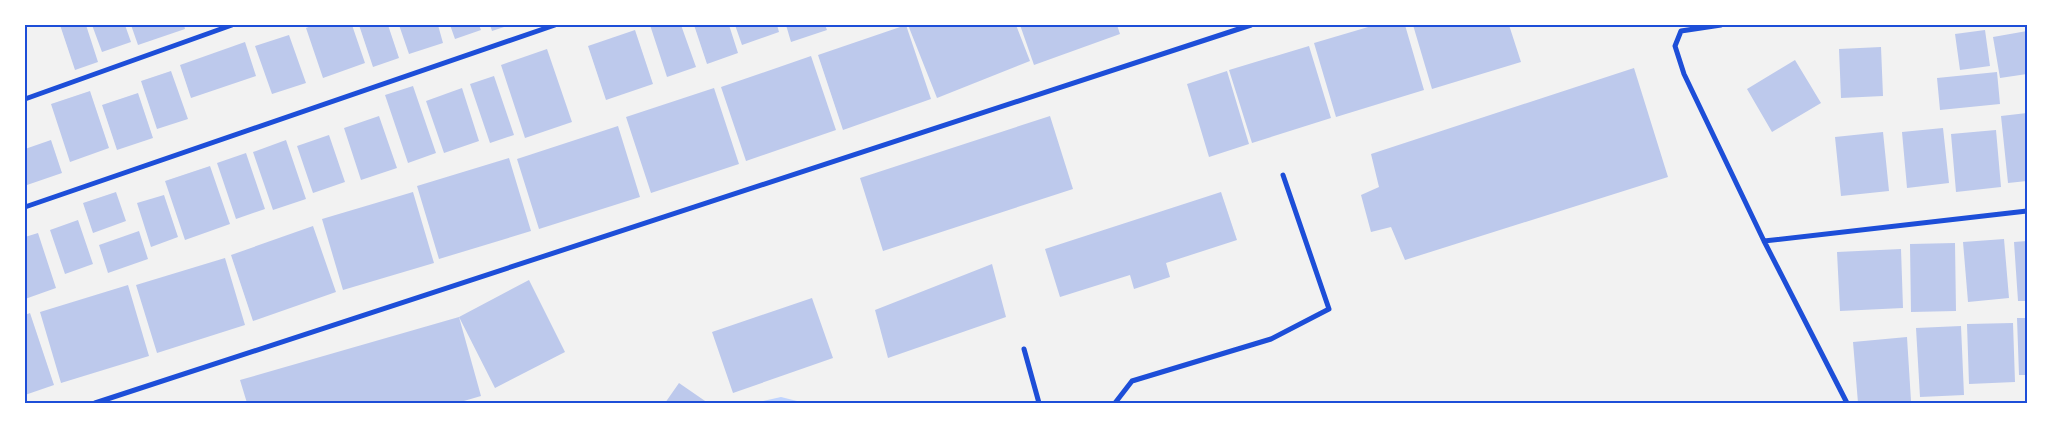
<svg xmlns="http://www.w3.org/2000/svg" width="2052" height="428" viewBox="0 0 2052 428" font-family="Signika,sans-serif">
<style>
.water{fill:#bfd3fe}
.building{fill:#bdc9ec}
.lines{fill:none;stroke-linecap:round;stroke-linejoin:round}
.minor{stroke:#1d4ed8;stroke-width:5}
.neatline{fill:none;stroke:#1d4ed8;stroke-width:2}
</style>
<rect width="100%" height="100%" fill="#f2f2f2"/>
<!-- water -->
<path class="water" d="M781,397l24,6h-51z"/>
<!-- building -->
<path class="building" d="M60,25h26l12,37 -23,8z
M92,25h33l6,17 -29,10z
M131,25h53l1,4 -47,16z
M314,25h38l13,38 -42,15 -17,-50z
M359,25h29l11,33 -26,9z
M399,25h39l5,18 -34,11z
M450,25h29l2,5 -26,9z
M490,25h20l-18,6z
M650,25h31l15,42 -29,10z
M694,25h35l9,28 -31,11z
M735,25h42l2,7 -37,13z
M786,25h39l2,5 -36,12z
M906,25l25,74 -88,31 -25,-75z
M908,25h108l14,36 -93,37z
M1020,25h97l3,9 -86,31z
M1375,25h30l19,65 -88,27 -22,-74z
M1413,25h96l12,37 -89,27z
M635,30l18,54 -47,16 -18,-54z
M1985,30l5,36 -30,4 -5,-36z
M2027,31v43l-27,4 -7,-41z
M289,35l17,48 -34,11 -17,-48z
M245,42l11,34 -65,22 -11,-33z
M1309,46l22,72 -79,25 -23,-73z
M1881,47l2,49 -42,2 -2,-49z
M547,49l25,73 -47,16 -24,-73z
M811,56l25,74 -90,31 -25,-74z
M1795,60l26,43 -49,29 -25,-43z
M1634,68l34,109 -263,83 -14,-33 -20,5 -10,-37 18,-8 -8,-33z
M171,71l17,48 -31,10 -16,-48z
M1227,71l22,73 -40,13 -22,-73z
M1997,72l3,32 -60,6 -3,-32z
M494,76l20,59 -24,8 -20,-59z
M413,86l23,67 -28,10 -23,-68z
M462,88l17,53 -35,12 -18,-52z
M714,88l25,76 -88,29 -25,-76z
M90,91l19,57 -39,14 -19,-58z
M138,93l15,45 -36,12 -15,-45z
M2027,113v68l-19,2 -7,-67z
M379,116l18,52 -36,12 -17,-52z
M1050,116l23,73 -190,62 -23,-73z
M618,126l22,71 -101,32 -22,-70z
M1943,128l6,55 -42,5 -5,-56z
M1996,130l5,57 -45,5 -5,-58z
M1883,132l6,59 -48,5 -6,-59z
M329,135l16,47 -32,11 -16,-47z
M51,140l11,33 -35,12 -2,-36z
M286,140l20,59 -33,11 -20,-58z
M246,153l19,56 -29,10 -19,-56z
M509,158l22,73 -92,28 -22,-73z
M210,166l20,58 -45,16 -20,-59z
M116,192l10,29 -33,12 -10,-30z
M413,192l21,71 -91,27 -21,-71z
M1221,192l16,48 -71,23 4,14 -36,12 -4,-14 -70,22 -15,-48z
M164,195l14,42 -27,10 -14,-44z
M78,220l15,44 -28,10 -15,-44z
M313,226l23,66 -83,29 -22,-66z
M139,231l9,28 -40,14 -9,-28z
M38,233l18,55 -31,11v-62z
M2004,239l5,59 -41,4 -5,-60z
M2027,241v60h-9l-4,-59z
M1955,243l1,68 -45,1 -1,-68z
M1901,249l2,59 -63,3 -3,-59z
M225,258l20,67 -88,28 -21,-68z
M992,264l14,53 -118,41 -13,-48z
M529,280l36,72 -70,36 -36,-71z
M128,285l21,71 -88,27 -21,-71z
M812,298l21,60 -100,35 -21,-61z
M30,313l24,72 -29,10v-80z
M459,317l22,79 -24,7h-210l-7,-23z
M2017,318h10v57h-8z
M2013,323l2,59 -46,2 -2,-60z
M1961,326l3,69 -44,2 -4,-69z
M1907,337l4,64 -53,2 -5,-61z
M679,383l29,20h-43z"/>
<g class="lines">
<!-- minor -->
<path class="minor" d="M1721,25l-40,6 -6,15 9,28 80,167
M25,99l207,-74
M25,207l530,-182
M1024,349l15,54
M95,403l1156,-378
M1115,403l17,-22 139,-42 58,-30 -46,-134
M1847,403l-83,-162 263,-30"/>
</g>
<!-- border -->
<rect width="2052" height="428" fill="none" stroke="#ffffff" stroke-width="52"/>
<rect x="26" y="26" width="2000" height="376" class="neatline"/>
</svg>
